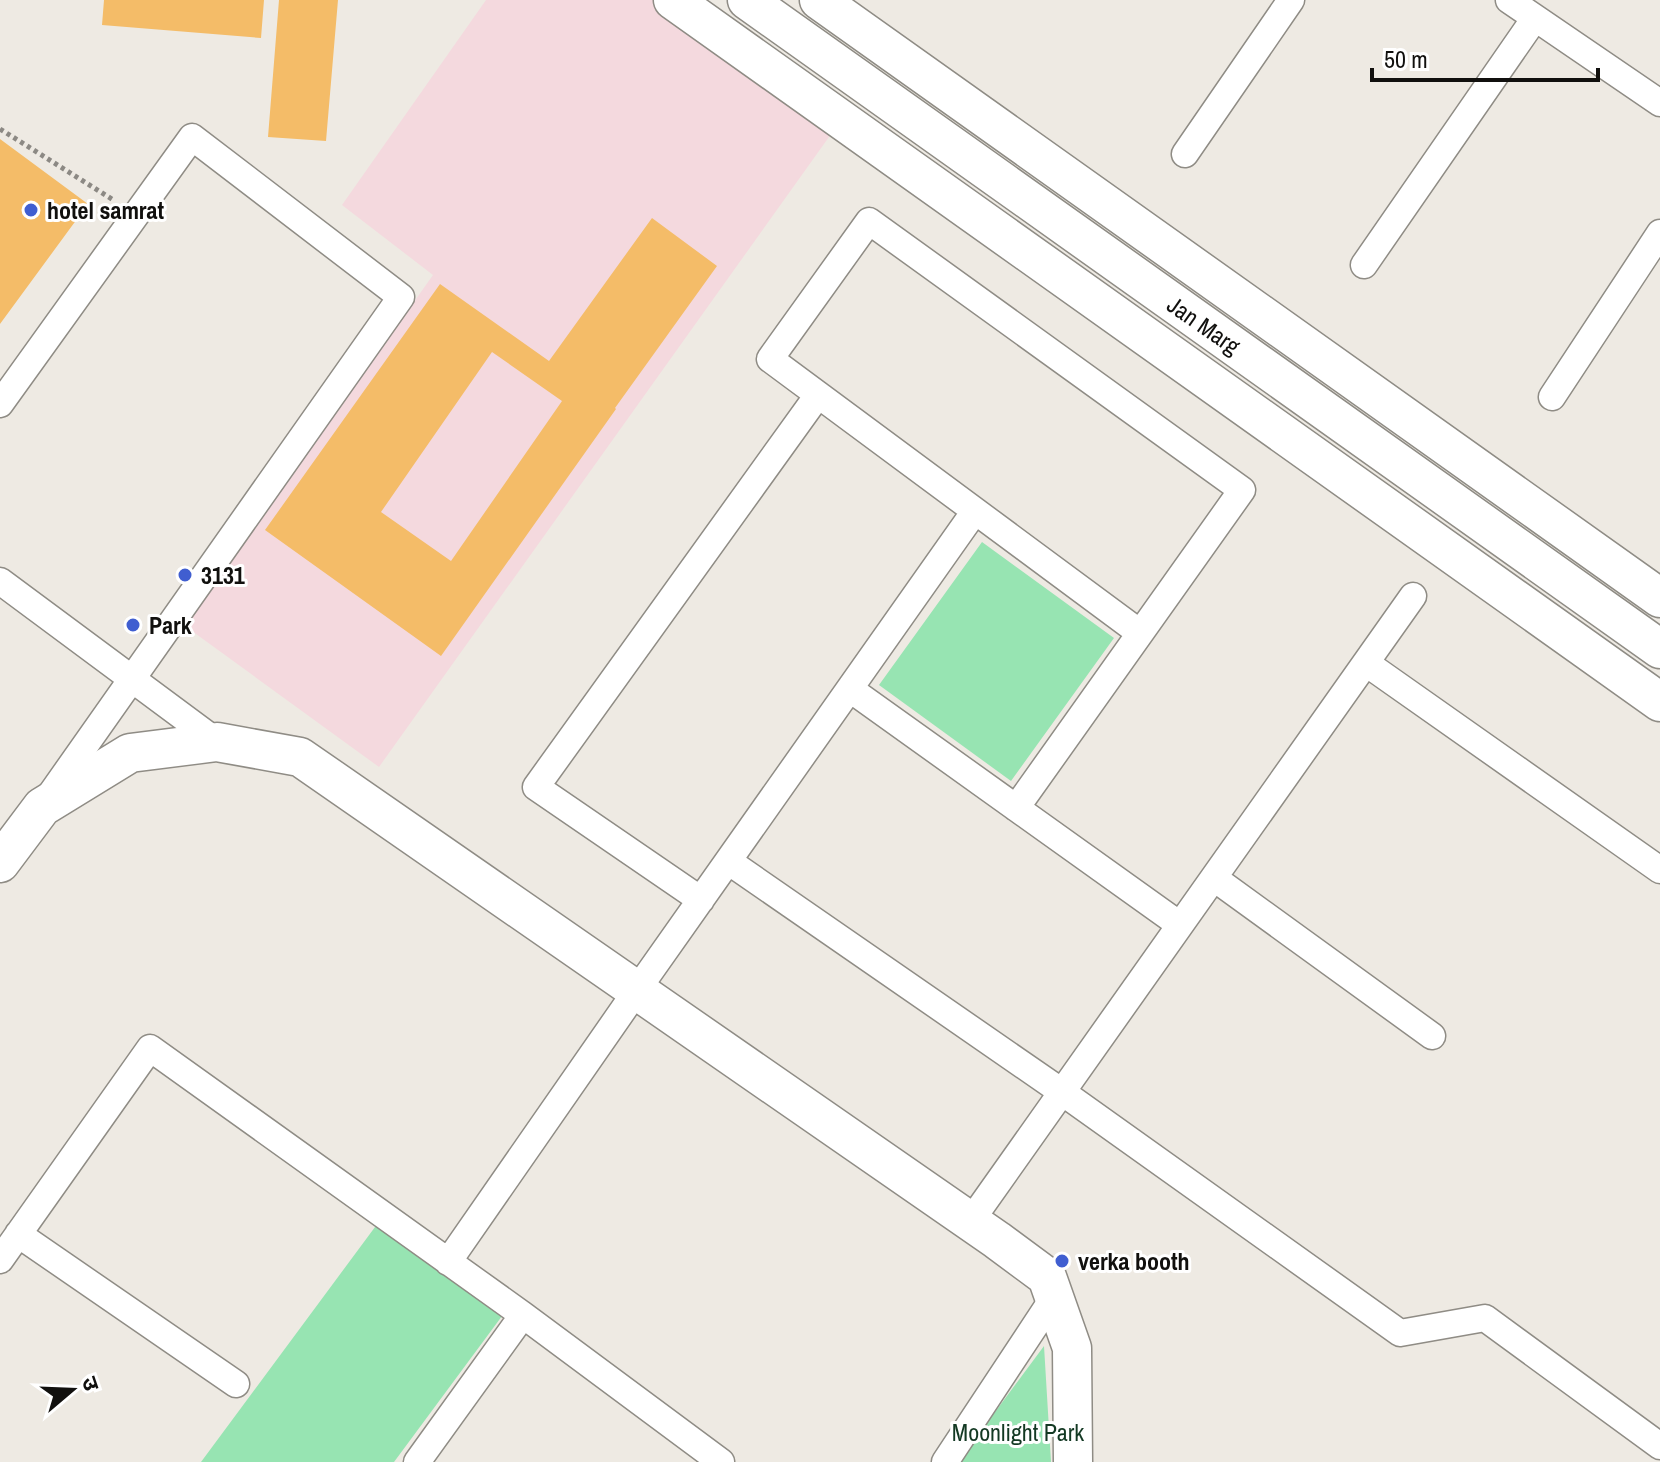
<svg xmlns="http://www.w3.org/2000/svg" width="1660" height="1462" viewBox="0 0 1660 1462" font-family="'Archivo Narrow','Noto Sans Devanagari',sans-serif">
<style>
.education{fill:#f4d9de}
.green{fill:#97e4b2}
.building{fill:#f4bc68;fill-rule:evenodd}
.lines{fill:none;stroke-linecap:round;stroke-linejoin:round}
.street-casing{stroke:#8f8c85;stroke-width:29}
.secondary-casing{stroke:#8f8c85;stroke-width:41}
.path{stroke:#8c8984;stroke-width:5;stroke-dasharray:4 4;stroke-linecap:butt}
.street{stroke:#fff;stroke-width:26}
.secondary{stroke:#fff;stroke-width:38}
.poi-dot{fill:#405ed0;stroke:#fff;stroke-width:3}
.labels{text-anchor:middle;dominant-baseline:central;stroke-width:6;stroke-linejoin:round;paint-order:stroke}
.poi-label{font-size:24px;font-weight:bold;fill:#11100e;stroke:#fff;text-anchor:start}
.street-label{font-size:24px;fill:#11100e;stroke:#fff}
.park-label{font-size:24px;fill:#133923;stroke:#fff}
</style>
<rect width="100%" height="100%" fill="#eeeae3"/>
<!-- education -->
<path class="education" d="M486,0h181l172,123 -460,644 -194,-141 248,-351 -91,-70z"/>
<!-- green -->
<path class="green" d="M982,542l132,96 -103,143 -132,-96z
M378,1223l127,89 -111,150h-193z
M1044,1346l7,116h-93z"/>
<!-- building -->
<path class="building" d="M104,0h160l-3,38 -159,-13z
M279,0h59l-12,141 -58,-4z
M0,139l88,65 -88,120z
M652,218l65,48 -102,142 1,1 -175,247 -176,-126 175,-246 109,77zM492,352l70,49 -111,160 -70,-49z"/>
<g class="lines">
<defs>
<path id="street" d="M1509,0l151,103
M1185,154l106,-154
M1364,265l171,-247
M1552,397l108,-164
M0,404l192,-267 209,160 -353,501
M0,581l217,161
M1366,663l294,207
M850,689l330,236
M1016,808l226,-318 -373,-269 -99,138 370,274
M728,861l334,231 338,241 85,-15 175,128
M1214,878l218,158
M701,900l-165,-113 282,-392
M970,1222l443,-626
M18,1234l218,150
M0,1260l150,-212 373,267 198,147
M448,1262l189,-272 338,-479
M417,1462l106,-147
M945,1462l109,-165"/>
<path id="secondary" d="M673,0l987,702
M747,0l913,649
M819,0l841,598
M0,863l42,-56 88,-54 87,-11 83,15 697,483 50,37 25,71 1,114"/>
</defs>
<!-- street casing -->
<use href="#street" class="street-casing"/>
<!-- secondary casing -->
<use href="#secondary" class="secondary-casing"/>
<!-- path -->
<path class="path" d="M0,129l115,72"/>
<!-- street -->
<use href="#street" class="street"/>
<!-- secondary -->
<use href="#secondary" class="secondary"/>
</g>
<!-- markers -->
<g class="poi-dot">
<circle cx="31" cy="210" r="8"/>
<circle cx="185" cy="575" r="8"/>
<circle cx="133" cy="625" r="8"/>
<circle cx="1062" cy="1261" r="8"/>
</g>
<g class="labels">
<!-- poi labels -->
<g class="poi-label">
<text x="47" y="210">hotel samrat</text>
<text x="201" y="575">3131</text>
<text x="149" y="625">Park</text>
<text x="1078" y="1261">verka booth</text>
</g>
<!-- street labels -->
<g class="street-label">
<text transform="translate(1204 325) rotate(35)">Jan Marg</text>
</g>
<!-- park labels -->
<g class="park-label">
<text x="1018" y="1432">Moonlight Park</text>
</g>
</g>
<!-- north arrow -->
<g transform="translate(72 1390) rotate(71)" stroke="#ffffff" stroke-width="6" paint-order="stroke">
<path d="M0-6L14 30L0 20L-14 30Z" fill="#11100e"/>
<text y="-12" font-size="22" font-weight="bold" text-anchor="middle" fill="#11100e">उ</text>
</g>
<!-- scale -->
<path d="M1372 68v12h226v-12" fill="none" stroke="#11100e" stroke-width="4"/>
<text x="1384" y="68" font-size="24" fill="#11100e" stroke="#ffffff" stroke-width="6" paint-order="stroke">50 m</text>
</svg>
